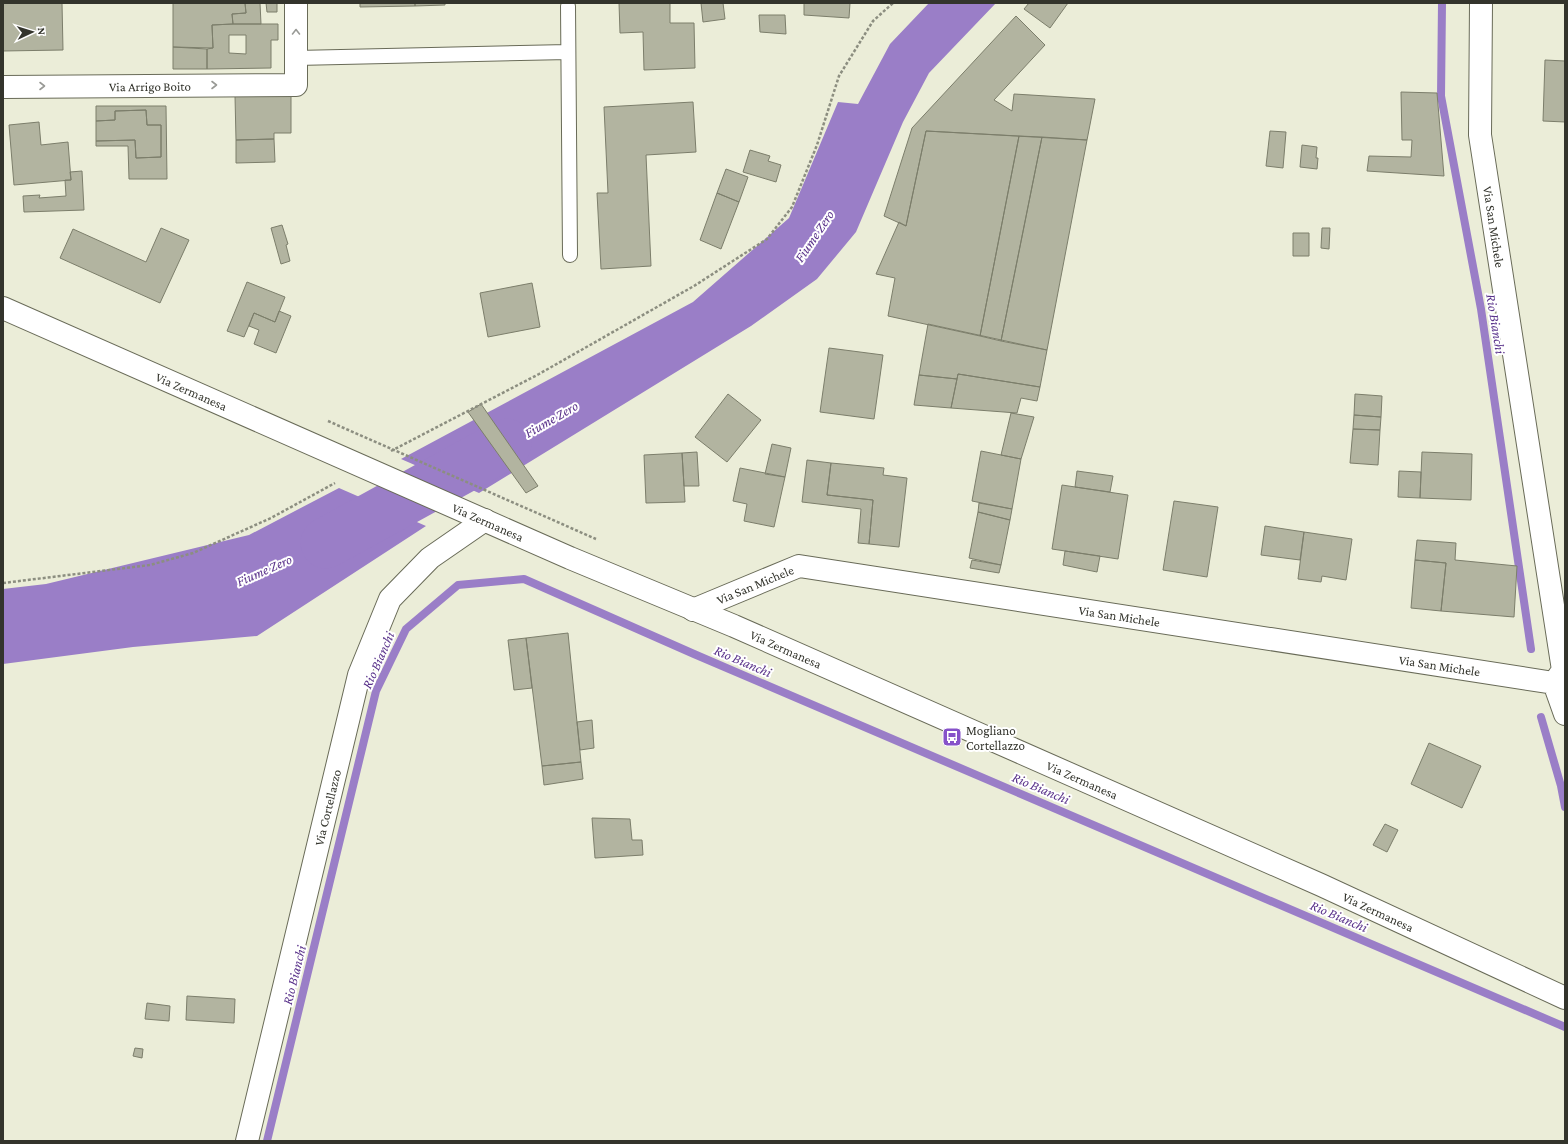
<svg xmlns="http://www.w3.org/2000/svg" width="1568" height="1144" viewBox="0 0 1568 1144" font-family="'Crimson Pro',serif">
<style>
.water{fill:#9a7ec7}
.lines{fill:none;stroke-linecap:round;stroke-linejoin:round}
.stream{stroke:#9a7ec7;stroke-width:8}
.river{stroke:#9a7ec7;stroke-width:51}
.building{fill:#b2b4a0;stroke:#7c7e6b;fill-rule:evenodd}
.lane-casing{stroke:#696b58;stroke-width:16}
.street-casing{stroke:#696b58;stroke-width:24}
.secondary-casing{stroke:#696b58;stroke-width:24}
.path{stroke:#8c8e80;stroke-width:2.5;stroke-dasharray:3 2;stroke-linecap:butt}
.lane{stroke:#fff;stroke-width:14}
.street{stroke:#fff;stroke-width:22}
.secondary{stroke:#fff;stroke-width:22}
.oneway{stroke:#999a96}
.labels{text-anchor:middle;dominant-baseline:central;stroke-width:4;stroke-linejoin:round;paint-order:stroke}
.street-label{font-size:13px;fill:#33342c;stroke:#fff}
.poi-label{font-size:13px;fill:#33342c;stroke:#fff;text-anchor:start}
.water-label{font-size:14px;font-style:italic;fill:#5a338b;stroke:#fff}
</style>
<rect width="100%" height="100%" fill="#ebedd8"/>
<!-- water -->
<path class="water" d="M929,3h67l-67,70 -26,49 -47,110 -39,47 -66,47 -272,167 -78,-34 292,-157 96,-84 49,-116 20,2 32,-60z
M339,488l87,38 -169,110 -124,11 -130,17v-75l43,-5 203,-49z"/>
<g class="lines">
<!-- stream -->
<path class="stream" d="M1442,3l-1,93 40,213 50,340
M1541,717l20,69 4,21
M267,1141l109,-450 30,-62 52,-44 66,-6 170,75 871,373"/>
<!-- river -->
<path class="river" d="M326,543l180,-99"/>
</g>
<!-- building -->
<path class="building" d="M3,3h59l1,47 -60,1z
M173,3h72l1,10 -14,1 1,10 -21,1 1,23 -40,-1z
M245,3h15l1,21h-28l-1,-10 14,-1z
M266,3h11v9h-10z
M360,3h55v3l-55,1z
M415,3h30v2l-30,1z
M619,3h51v20h24l1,45 -51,2 -1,-38 -23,1z
M701,3h22l2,16 -22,3z
M804,3h46l-1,15 -45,-3z
M1029,3h39l-18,25 -26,-19z
M759,15h26l1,19 -26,-2z
M1016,16l29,29 -51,55 18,11 2,-17 81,5 -8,41 -161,-9 -20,95 -22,-10 28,-88z
M233,24h45v16h-7v28l-64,1v-20l6,-1 -1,-23zM229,35h17v19l-17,-1z
M173,47l34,2v20h-34z
M1545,60l20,1v61l-22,-1z
M1401,92l36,1 7,83 -77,-5 2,-15 42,1 1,-17h-10z
M291,94v39h-17v6l-38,1 -1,-44z
M693,102l3,50 -50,3 5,111 -50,3 -4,-76h11l-4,-86z
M96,106h70l1,73h-38l-1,-33h-32v-5l39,-1 1,18 25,-1v-32h-14l-1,-15 -31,1v9l-19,1z
M146,110l1,15h14v32l-25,1 -1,-18 -39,1v-20l19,-1v-9z
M39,122l2,23 27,-3 3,38 -57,5 -5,-60z
M926,131l93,5 -39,200 -92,-20 7,-38 -19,-4 23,-52 7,4z
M1270,131l16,1 -3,36 -17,-2z
M1019,136l23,1 -41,204 -21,-5z
M1042,137l45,3 -40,210 -46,-9z
M274,139l1,23 -39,1v-23z
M1302,145l15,2 -1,11h2l-1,11 -17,-2z
M750,150l20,6 -2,5 13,4 -5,17 -33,-10z
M726,169l22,8 -9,25 -22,-9z
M82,171l2,39 -60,2 -1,-16 17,-1 -1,3 27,-2 -1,-16h6l-1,-8z
M717,193l22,9 -18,47 -21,-9z
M282,225l6,19 -2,1 4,16 -9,3 -10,-36z
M161,228l28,12 -29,63 -100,-45 13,-29 73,33z
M1322,228h8l-1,21 -8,-1z
M1293,233h16v23h-16z
M247,282l38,15 -10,25 -21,-9 -10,24 -17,-6z
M532,283l8,44 -52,10 -8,-44z
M279,311l12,5 -15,37 -22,-9 5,-14 -10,-4 5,-13 21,9z
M928,324l119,26 -7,37 -82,-13 -1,5 -38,-4z
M829,348l54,7 -9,64 -54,-7z
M958,374l82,13 -3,14 -16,-3 -4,15 -66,-5z
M919,375l38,4 -6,29 -37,-3z
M728,394l33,26 -34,42 -32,-25z
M1355,394l27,2 -1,21 -27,-2z
M481,404l57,82 -12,7 -58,-81z
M1011,413l23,4 -13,42 -20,-4z
M1354,415l27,2 -1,13 -27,-1z
M1353,429l27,1 -2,35 -28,-2z
M772,444l19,4 -6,29 -20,-3z
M981,451l40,8 -9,50 -40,-8z
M697,452l2,34h-15l-2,-33z
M1422,452l50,2 -1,46 -51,-2z
M682,453l3,49 -39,1 -2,-48z
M807,460l24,3 -4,32 46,5 -4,44 -11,-1 3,-34 -59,-7z
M831,463l53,5 -1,7 24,3 -8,69 -30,-3 4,-44 -46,-5z
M740,468l45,9 -11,50 -30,-6 3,-17 -14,-3z
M1077,471l36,5 -3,16 -35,-5z
M1399,471l22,1 -1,26 -22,-1z
M1062,485l66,10 -10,64 -66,-10z
M1174,501l44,6 -11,70 -44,-7z
M979,503l33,6 -2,11 -32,-8z
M978,512l32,8 -9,45 -32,-7z
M1265,526l39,6 -4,28 -39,-5z
M1304,532l48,7 -6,41 -24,-4 -1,6 -23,-3z
M1417,540l39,3 -1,17 62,6 -3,51 -73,-6 5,-48 -31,-3z
M1065,551l35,5 -3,16 -34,-7z
M972,560l29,5 -2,8 -29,-5z
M1415,560l31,3 -5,48 -30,-3z
M568,633l13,129 -39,4 -16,-128z
M526,638l6,50 -18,2 -6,-50z
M592,720l2,28 -14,2 -3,-28z
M1429,743l52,23 -19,42 -51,-24z
M581,762l2,17 -39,6 -2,-19z
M592,818l38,1 2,21h10l1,15 -48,3z
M1385,824l13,6 -11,22 -14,-7z
M187,996l48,3 -1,24 -48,-3z
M147,1003l23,3 -1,15 -24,-2z
M135,1048l8,1 -1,9 -9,-2z"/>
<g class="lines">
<defs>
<path id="lane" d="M568,6l2,249
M296,58l272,-6"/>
<g id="street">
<path id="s1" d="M1481,3l-1,132 83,535 -9,13"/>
<path id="s2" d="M3,87l293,-2v-82"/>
<path id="s3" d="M693,610l106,-44 755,117 11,31"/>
<path id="s4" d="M247,1141l112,-466 31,-76 40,-41 55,-38"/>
</g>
<g id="secondary">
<path id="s5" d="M3,308l567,250 164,68 587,259 244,113"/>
</g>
</defs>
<!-- lane casing -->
<use href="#lane" class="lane-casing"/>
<!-- street casing -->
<use href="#street" class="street-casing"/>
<!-- secondary casing -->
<use href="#secondary" class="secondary-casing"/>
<!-- path -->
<path class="path" d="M328,421l268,118
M391,451l148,-77 155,-88 73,-47 25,-32 25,-62 22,-69 34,-55 20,-18
M3,583l147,-18 43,-12 78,-35 64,-35"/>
<!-- lane -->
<use href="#lane" class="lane"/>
<!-- street -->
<use href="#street" class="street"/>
<!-- secondary -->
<use href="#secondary" class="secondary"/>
</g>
<!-- one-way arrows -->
<defs><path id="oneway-chevron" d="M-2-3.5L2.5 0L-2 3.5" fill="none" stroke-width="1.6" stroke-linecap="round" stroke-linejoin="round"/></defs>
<g class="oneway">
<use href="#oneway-chevron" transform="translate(296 32) rotate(-90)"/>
<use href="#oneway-chevron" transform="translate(214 85)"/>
<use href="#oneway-chevron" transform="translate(42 86)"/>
</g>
<!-- icons -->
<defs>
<symbol id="bus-square" viewBox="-11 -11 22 22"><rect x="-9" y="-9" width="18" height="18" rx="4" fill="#8652c9" stroke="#fff"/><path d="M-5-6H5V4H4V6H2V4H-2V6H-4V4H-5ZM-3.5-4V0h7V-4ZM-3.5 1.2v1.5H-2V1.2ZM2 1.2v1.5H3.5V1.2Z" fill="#fff"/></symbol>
</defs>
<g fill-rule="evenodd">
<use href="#bus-square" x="941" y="726" width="22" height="22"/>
</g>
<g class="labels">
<!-- street labels -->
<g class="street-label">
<text stroke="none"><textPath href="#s2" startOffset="147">Via Arrigo Boito</textPath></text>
<text stroke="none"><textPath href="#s1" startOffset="225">Via San Michele</textPath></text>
<text stroke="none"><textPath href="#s5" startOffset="206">Via Zermanesa</textPath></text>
<text stroke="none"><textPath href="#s5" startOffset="530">Via Zermanesa</textPath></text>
<text stroke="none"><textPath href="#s3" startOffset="67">Via San Michele</textPath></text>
<text stroke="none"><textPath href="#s3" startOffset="439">Via San Michele</textPath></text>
<text stroke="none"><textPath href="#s5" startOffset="854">Via Zermanesa</textPath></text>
<text stroke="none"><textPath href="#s3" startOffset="763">Via San Michele</textPath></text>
<text stroke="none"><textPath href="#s5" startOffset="1178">Via Zermanesa</textPath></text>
<text stroke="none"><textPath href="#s4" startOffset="343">Via Cortellazzo</textPath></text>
<text stroke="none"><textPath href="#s5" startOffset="1502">Via Zermanesa</textPath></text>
</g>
<!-- poi labels -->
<g class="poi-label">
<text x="966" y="730">Mogliano<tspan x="966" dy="15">Cortellazzo</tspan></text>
</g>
<!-- water labels -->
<g class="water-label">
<text transform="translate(814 236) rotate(-56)">Fiume Zero</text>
<text transform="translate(1496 324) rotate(81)">Rio Bianchi</text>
<text transform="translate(551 419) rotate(-30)">Fiume Zero</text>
<text transform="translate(264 570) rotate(-24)">Fiume Zero</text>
<text transform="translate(378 660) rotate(-66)">Rio Bianchi</text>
<text transform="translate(743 661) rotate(23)">Rio Bianchi</text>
<text transform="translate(1041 788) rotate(23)">Rio Bianchi</text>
<text transform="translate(1339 916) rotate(23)">Rio Bianchi</text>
<text transform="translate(294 975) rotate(-76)">Rio Bianchi</text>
</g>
</g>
<!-- border -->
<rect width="1568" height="1144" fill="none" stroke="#33342c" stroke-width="8"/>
<!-- north arrow -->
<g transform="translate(32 32) rotate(86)" stroke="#ffffff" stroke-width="3" paint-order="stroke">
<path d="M0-3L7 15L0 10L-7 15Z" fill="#33342c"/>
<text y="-6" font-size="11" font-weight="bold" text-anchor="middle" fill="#33342c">N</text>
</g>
</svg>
